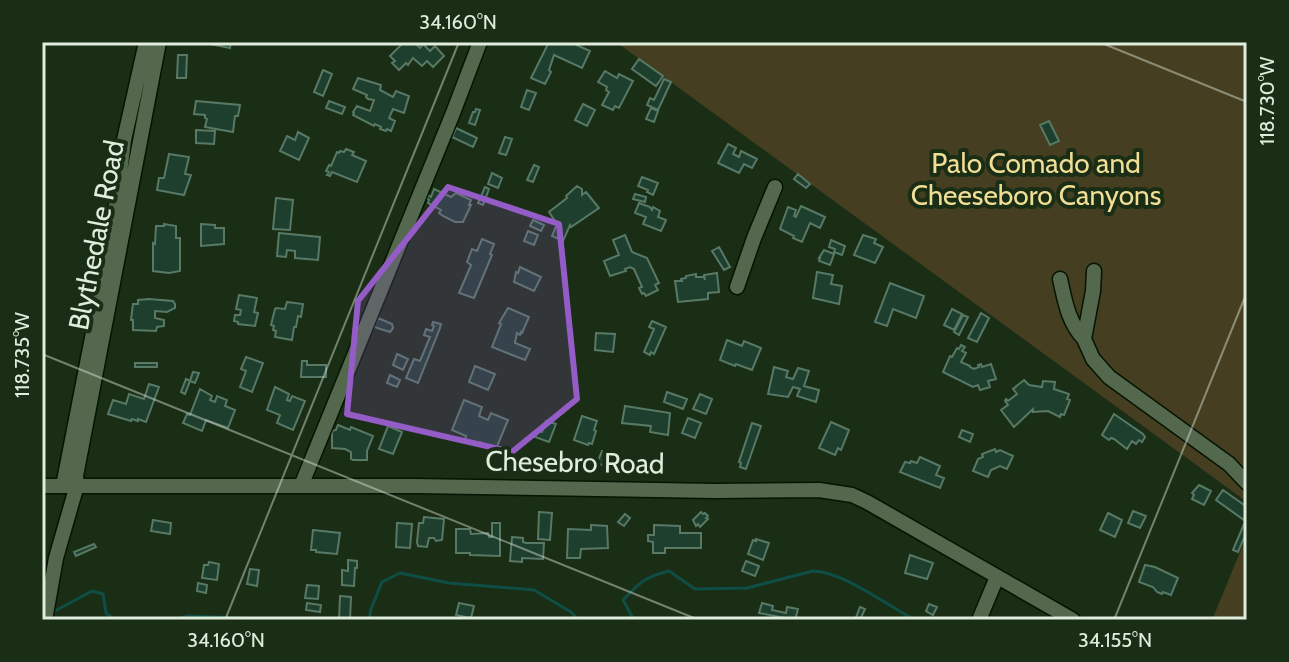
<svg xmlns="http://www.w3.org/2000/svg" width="1289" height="662" viewBox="0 0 1289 662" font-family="Cabin,sans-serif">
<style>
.green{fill:#453e21}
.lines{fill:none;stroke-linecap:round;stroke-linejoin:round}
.stream{stroke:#0f4e46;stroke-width:3}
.building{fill:#1e3e2e;stroke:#577966;stroke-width:2}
.minor-casing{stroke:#051501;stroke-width:17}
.minor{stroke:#53684d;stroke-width:14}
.marked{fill:#945cc6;fill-opacity:0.2;stroke:#945cc6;stroke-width:6;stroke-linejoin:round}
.ticks{fill:none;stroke:#e0ecdc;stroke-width:2;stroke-opacity:0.45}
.labels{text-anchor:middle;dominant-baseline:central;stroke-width:8;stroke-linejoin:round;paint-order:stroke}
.park-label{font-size:28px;fill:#f0dd96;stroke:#1a2d15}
.street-label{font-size:28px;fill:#e0ecdc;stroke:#1a2d15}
.neatline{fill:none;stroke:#e0ecdc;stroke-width:3}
.ticks-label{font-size:20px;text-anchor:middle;fill:#e0ecdc}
</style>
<rect width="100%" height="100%" fill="#1a2d15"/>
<!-- green -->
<path class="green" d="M616,42h631v460z
M1247,535v85h-35z"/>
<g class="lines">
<!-- stream -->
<path class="stream" d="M53,612l39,-21 11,3 3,19 9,7
M174,620l14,-4 55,2 4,2
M369,620l2,-11 11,-27 18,-9 49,10 85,7 37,22 8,8
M634,620l-11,-20c17,-18 22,-23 46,-29l26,18 52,-1 66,-17c29,0 75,35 102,49"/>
</g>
<!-- building -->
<path class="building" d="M210,42h21l-1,6 -20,-4z
M404,42h10l6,6 3,-4 7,7 5,-5 9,10 -11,11 -6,-6 -5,5 -9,-8 -5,7 -2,-2 -7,7 -7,-7 3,-2 -5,-5z
M549,42h21l20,9 -8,17 -28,-13 -5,15 2,2 -6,12 -14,-6z
M178,55h9l-1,23h-9z
M639,59l24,17 -7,10 -24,-17z
M323,70l9,4 -9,22 -9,-4z
M605,71l12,7 2,-4 14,7 -14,27 -4,-2 -2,4 -11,-5 7,-13 -3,-2 1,-3 -9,-5z
M358,78l23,7 -1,5 13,7 3,-6 13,5 -5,17 -11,-4 -4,9 6,3 -4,10 -4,-2 -1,2 -6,-2 1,-2 -6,-3 -1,2 -21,-11 1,-2 -1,-1 4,-6 13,5 4,-11 -6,-1 -2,-2 1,-2 -14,-6z
M664,79l7,3 -13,28 -11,-5 3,-7 4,2z
M527,90l9,3 -7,17 -8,-3z
M196,101l44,4 -2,11h-3l-2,16 -28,-5 2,-8 -2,-1v-3l-11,-1z
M329,101l16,6 -3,7 -16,-6z
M583,104l12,6 -8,16 -12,-6z
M651,108l7,3 -4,11 -8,-3z
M476,109l4,1 -5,15 -6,-2 4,-11h2z
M1049,121l10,20 -9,4 -10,-20z
M456,128l21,10 -4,9 -21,-10z
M196,130l19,1 -1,13 -18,-1z
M298,132l11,6 -10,22 -19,-9 7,-15 8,4z
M505,137l7,2 -6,16 -7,-2z
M728,144l8,4 -3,6 6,3 2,-6 16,8 -5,9 -8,-4 -5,9 -21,-10z
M346,149l8,3 -2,3 14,6 -9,21 -25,-10 -2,4 -3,-1 2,-3 -3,-1 3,-6 2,1 6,-14 2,1 1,-2 4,1z
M169,154l20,3 -4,17 6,1 -7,20 -27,-5 2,-12h5z
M534,165l5,2 -6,15 -6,-2z
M492,173l10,5 -4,10 -10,-4z
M798,174l12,10 -4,4 -12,-9z
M642,177l16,6 -5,12 -6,-3 1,-2 -10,-4z
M577,186l5,3v6l4,-3 13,16 -28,19 -1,-2 -7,16 -11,-5 5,-12 -8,-12 18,-14 -1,-2z
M485,187l4,2 -6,16 -5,-2z
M434,189l17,8 5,-4 15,7 -2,5h2l-8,17h-8l-12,-6 -4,-3 2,-3 -13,-7 1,-3 -2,-2 1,-3 3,2z
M635,194l11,3 -1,5 -12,-3z
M276,198l17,2 -3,30 -17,-1z
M639,203l11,4 2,3 1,-3 7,4 -2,6 8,3 -5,11 -18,-7 3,-7 -11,-4z
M801,206l24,11 -5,11 -10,-5 -8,19 -9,-4 1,-2 -14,-7 8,-22 8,3 -2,6 2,1z
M533,220l11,5 -3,6 -11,-5z
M164,224l12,2v12h4v33l-11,2 -16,-2v-28l2,1 1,-18h8z
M201,224l14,1v3h9v16l-23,2z
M528,231l10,4 -4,10 -10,-4z
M279,233l41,4 -2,23 -23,-2v-7l-8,-1 -1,7 -9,-1z
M625,235l7,17 15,6 12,25 -4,2 3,5 -12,6 -2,-3 -2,1 -3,-6 3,-1 -8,-18 -4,-2 -5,2 1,2 -16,5 -6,-15 15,-6 -6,-15z
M863,235l13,4 -2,4 9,4 -8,16 -21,-8z
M482,239l12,5 -4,10 2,1 -18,43 -15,-5 12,-28 -4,-3 5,-13 5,2z
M831,240l14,6 -3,9 -8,-3 1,-3 -6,-2z
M719,247l11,20 -6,3 -12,-19z
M824,250l10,4 -4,11 -11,-4 1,-3h-1z
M520,267l21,10 -7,14 -20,-9 2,-10 2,1z
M817,272l16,3 -2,9 11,2 -3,18 -26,-6z
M717,273l2,19 -11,1v6l-30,3 -3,-21h7l-1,-2 5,-1v-2l10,-2v3h8l1,3 -1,-5z
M890,283l34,13 -8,22 -23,-9 -6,17 -12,-4z
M239,295l18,3 -3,14 4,1 -3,13 -17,-2v-2l-4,-1 1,-6h5l1,-5 -5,-1z
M149,299l24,2 2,3v4l-8,4 -12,-1v7l9,2v6l-7,1 -1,4 -23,-1v-10h-2l2,-16h5v-4z
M287,302l16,2 -2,13 -3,-1 -2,11h-2l-2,13 -17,-3 1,-6 -3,-1 1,-4 -3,-1 4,-16 1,-1 9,1z
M508,308l21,9 -7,16 -1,-1 -1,3 -3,-2 -2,10 15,6 -5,11 -33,-13 9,-23 -2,-1z
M952,309l10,5 -8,16 -10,-5z
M981,313l8,5 -12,24 -9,-4z
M963,315l5,2 -9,18 -5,-3z
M378,318l14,6 1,4 -3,4 -16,-5z
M652,321l14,6 -12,27 -3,-2 -1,3 -6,-3 10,-23 -5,-2z
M433,322l8,2 -1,4 -22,55 -12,-5 8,-19 6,2 10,-24 -6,-2 2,-6 6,2 2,-5 -2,-1z
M596,333l19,1 -2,18 -18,-2z
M727,340l15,6 2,-5 17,7 -9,22 -16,-6 -1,2 -15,-6z
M961,345l4,2 -3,4 4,2 -5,9 9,4v1l4,2 5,-2 -1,-2 3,-1 1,3 9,-3 5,15 -8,2 2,6 -10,3 -2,-5 -5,2 -30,-15 7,-16 2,1 5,-9 2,1z
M397,354l11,5 -5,11 -10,-5z
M246,357l17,6 -11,29 -12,-5 6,-16 -5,-2z
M302,361h5v4h19v12h-25z
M135,363h22v4h-22z
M475,366l20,8 -7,16 -19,-8z
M774,367l14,4 -2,6 7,2 5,-11 11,3 -5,15 15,4 -3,12 -19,-6 3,-7 -7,-2 -5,10 -20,-3z
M193,372l6,1 -4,10 -5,-2 -5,13 -4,-2 5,-13 4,2z
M390,375l10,5 -3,7 -10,-4z
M1024,380l5,5 13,2 1,-6 12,1 -1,7 15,5 -2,5 3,1 -6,15 -3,-1 -1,3 -12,-6 -15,1v-3l-19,18 -13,-17 7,-5 -3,-4 1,-2 2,2 9,-7 -4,-5z
M149,384l10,3 -13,35 -8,-3v2l-6,-2 -1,2 -23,-7 5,-14 13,4 3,-10 15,5z
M275,387l14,7 -2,6 3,1 2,-5 13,5 -12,29 -16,-7 3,-8 -13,-5z
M200,389l12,7 -2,4 5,2 2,-6 10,4 -2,6 10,4 -7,18 -22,-8 -4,11 -19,-8 4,-9 3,1z
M667,392l20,7 -4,10 -19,-7z
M700,394l12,5 -6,15 -13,-5z
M464,400l18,7 -3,9 9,4 3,-7 17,7 -12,29 -16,-7 -1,3 -14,-6 1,-3 -14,-6z
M625,406l45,7 -2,22 -18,-3 1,-6 -29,-3z
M1114,414l29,20 2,3 -3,5 -3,-2 -3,4 -4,-3 -5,8 -13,-10 -3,-1 -2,2 -7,-5z
M582,416l15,5 -3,9 2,1 -4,13 -3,-1 -1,2 -14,-5z
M688,418l13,5 -6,15 -13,-5z
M546,421l10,3 -7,18 -14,-5 3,-6 4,1z
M831,422l18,8 -8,20 -3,-2 -3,7 -16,-7z
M752,423l9,3 -15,43 -6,-2 1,-4 -2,-1z
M338,425l12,5 1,-3 22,9 -6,15v9h-14l-2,-1v-7l-6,-3 -13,-1v-17l4,-1z
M388,426l14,6 -9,22 -14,-5z
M962,430l11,4 -3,8 -11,-5z
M995,449l1,3 4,-2 13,6 -6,13 -7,-3 -9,4 -3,7 -15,-6 5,-12 5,-2 -1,-3z
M602,451l10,4 -5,12 -10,-4z
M920,457l20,9 -4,9 8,3 -4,10 -40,-16 5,-10 5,1 1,-2 6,2z
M1199,485l12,6 -7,14 -12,-6 2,-4 -2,-2z
M1223,490l24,17v9l-3,4 -28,-20z
M1133,511l13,5 -6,12 -12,-5z
M539,512l13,1 -2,27 -12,-1z
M701,512l2,2 2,-1 3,3 -2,2 2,1 -8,8 -2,-3 -2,2 -3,-6z
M1108,513l14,7 -7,17 -15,-7z
M625,514l5,4 -6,8 -6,-4z
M424,517l20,2 -2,21 -6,1 -2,-3h-5l-2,9 -9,-1 -1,-4 2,-19h4z
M153,520l18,3 -1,11 -19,-3z
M397,523l15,1 -2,24 -14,-1z
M492,523h8v33l-30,-1v-2h-14v-24h14l1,5 17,-1 1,4h3z
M1244,524l3,2v5l-9,21 -5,-2z
M591,525l16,1 1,22 -27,1 -1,9h-13l1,-29 23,1z
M654,525l26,1v7h21v15h-36v5h-12v-11l-5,-1v-6h6z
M313,530l27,3 -3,21 -21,-2v-2h-5z
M512,537l11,1v4l3,1h18l-1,16 -21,-1v4l-12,-1z
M756,539l13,4 -6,17 -15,-6 5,-14 3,1z
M94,544l2,3 -20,9 -2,-4z
M910,555l23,8 -6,16 -22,-6z
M348,560l9,1v7h-2l-1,18 -12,-1v-15l6,1z
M746,561l13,5 -4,10 -13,-5z
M209,562l10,2 -2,16 -15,-2 2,-13h4z
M1145,565l10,2 23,11 -7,17 -8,-3 -1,2 -5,-2 -4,-5 -14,-5z
M250,569l9,1 -2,16 -10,-2z
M198,583l9,2 -1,8 -9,-2z
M307,585l12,1 -1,13 -13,-1z
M340,596l11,1 -1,23h-11z
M307,603l14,2 -1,7 -14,-2z
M459,603l15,3 -3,12 -15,-3z
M762,603l11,3 -1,4 14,3 1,-6 11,2 -3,11 -36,-7z
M929,604l8,3 -4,8 -7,-4z
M860,607l5,2 -5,11h-5z"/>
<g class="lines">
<defs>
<path id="minor" d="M1060,279c5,22 8,43 24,60l9,-48 1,-20
M737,287l17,-49 21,-51
M1084,339l9,20 16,18 120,87 18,19
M42,486h373l300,5 104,-1 33,5 15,7 206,118
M63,486l43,-220 11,-68 7,-58 22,-98
M301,486l152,-373 27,-71
M45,620l11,-62 21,-73 -1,-9 83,-434
M979,620l18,-43"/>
</defs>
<!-- minor casing -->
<use href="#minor" class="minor-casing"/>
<!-- minor -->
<use href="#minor" class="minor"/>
</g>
<!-- marked area -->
<path class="marked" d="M448,187l111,37 18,175 -65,53 -165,-38 11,-113z"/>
<!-- ticks -->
<path class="ticks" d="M1099,42l148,60M42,354l657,266M225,620l234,-578M1114,620l133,-328"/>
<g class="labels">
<!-- park labels -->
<g class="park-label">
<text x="1036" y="163">Palo Comado and<tspan x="1036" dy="32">Cheeseboro Canyons</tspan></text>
</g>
<!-- street labels -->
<g class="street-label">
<text transform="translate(96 235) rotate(-79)">Blythedale Road</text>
<text transform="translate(575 462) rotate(1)">Chesebro Road</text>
</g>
</g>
<!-- border -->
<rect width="1289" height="662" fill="none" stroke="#1a2d15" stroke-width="88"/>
<rect x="44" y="44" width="1201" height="574" class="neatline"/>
<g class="ticks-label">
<text x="458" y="29">34.160°N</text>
<text transform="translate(1267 101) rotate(-90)" y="7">118.730°W</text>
<text transform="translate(22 355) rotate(-90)" y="7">118.735°W</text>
<text x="226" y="647">34.160°N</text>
<text x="1115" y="647">34.155°N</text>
</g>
</svg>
